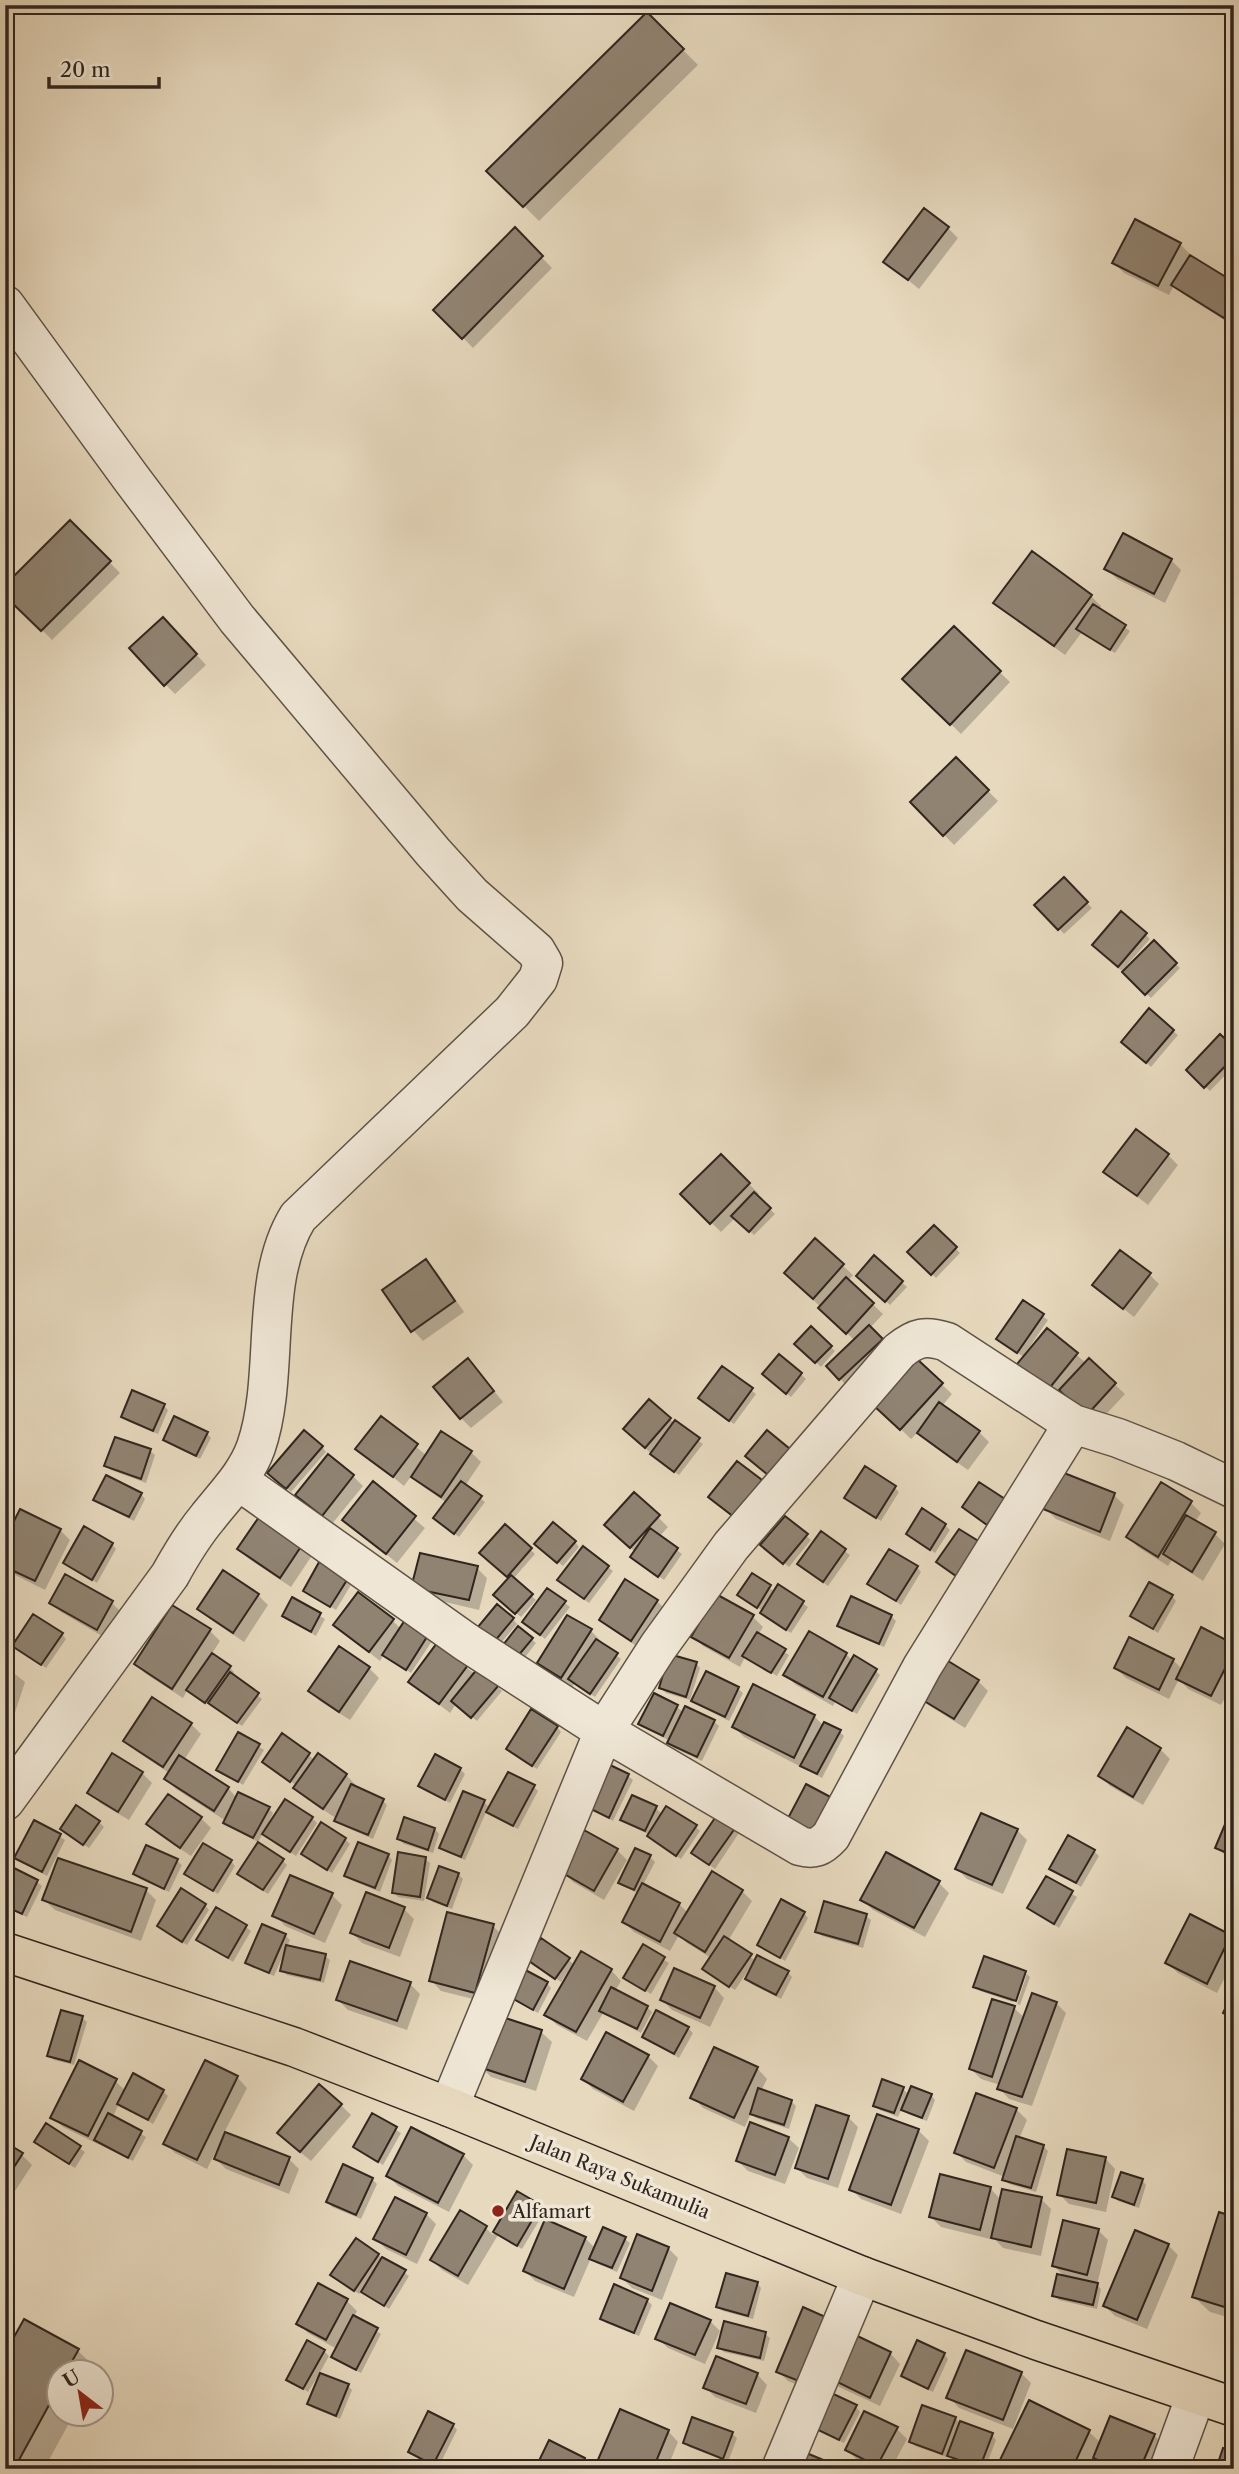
<svg xmlns="http://www.w3.org/2000/svg" width="1239" height="2474" viewBox="0 0 1239 2474" font-family="'Libre Caslon Text',serif">
<style>
.shadow{fill:#0003}
.building{fill:#908372;stroke:#31261f;stroke-width:2}
.lines{fill:none;stroke-linecap:round;stroke-linejoin:round}
.minor-casing{stroke:#5e5347;stroke-width:41}
.major-casing{stroke:#31261f;stroke-width:41}
.minor{stroke:#efe6d5;stroke-width:38}
.major{stroke:#e7d9be;stroke-width:38}
.poi-dot{fill:#8f2418;stroke:#efe6d5;stroke-width:2.5}
.labels{text-anchor:middle;dominant-baseline:central;stroke-width:7;stroke-linejoin:round;paint-order:stroke}
.street-label{font-size:19px;fill:#31261f;stroke:#efe6d5}
.poi-label{font-size:19px;fill:#31261f;stroke:#efe6d5;text-anchor:start}
</style>
<rect width="100%" height="100%" fill="#e7d9be"/>
<filter id="stains"><feTurbulence type="fractalNoise" baseFrequency=".00286" numOctaves="4"/><feColorMatrix values="0 0 0 0 .2 0 0 0 0 .09 0 0 0 0 .02 0 0 0 .5 -.17"/></filter>
<radialGradient id="worn" r=".72"><stop offset=".6" stop-color="#630" stop-opacity="0"/><stop offset="1" stop-color="#630" stop-opacity=".3"/></radialGradient>
<!-- shadow -->
<path class="shadow" d="M647,14l51,51 -159,156 -50,-50z
M948,228l10,10 -39,51 -34,-28z
M515,230l37,38 -79,80 -37,-38z
M1180,244l10,10 -2,3 46,27v42l-51,-32 -9,-9 -5,10 -45,-22 -10,-10z
M70,522l50,51 -68,67 -47,-47z
M1171,560l10,10 -16,33 -48,-24 -10,-10z
M1091,596l10,10 -2,3 31,22 -15,22 -33,-21 -17,23 -59,-42 -10,-11z
M954,628l56,54 -49,52 -56,-55z
M173,629l33,36 -31,29 -10,-10z
M956,759l42,42 -44,44 -42,-43z
M1064,880l28,28 -28,26 -27,-29z
M1145,934l5,5 -23,26 2,2 25,-25 26,26 -29,30 -52,-48z
M1173,1031l5,4 -27,32 -23,-21z
M1234,1050v16l-24,25 -22,-21z
M1168,1155l10,10 -30,40 -42,-33z
M721,1156l38,38 -3,2 19,18 -21,21 -19,-17 -14,14 -39,-38z
M934,1227l26,26 -24,25 -26,-26z
M815,1240l38,35 -5,6 35,33 -13,14 16,16 -41,40 -17,-18 27,-25 -59,-58z
M875,1258l32,29 -17,18 -32,-29z
M425,1261l11,10 28,41 -41,29 -10,-11z
M1149,1274l10,10 -25,33 -40,-32z
M1023,1302l25,18 -24,35 2,1 21,-26 39,33 3,-3 36,34 -28,30 -33,-31 -10,12 -29,-47 -22,-15z
M811,1329l24,22 -14,16 -25,-23z
M780,1356l26,23 -15,18 -22,-18z
M917,1361l35,33 -10,12 37,26 10,10 -21,28 -39,-27 -11,-11 -7,7 -25,-24z
M478,1371l25,31 -32,26 -10,-10z
M751,1390l5,4 -22,30 -29,-21z
M649,1401l26,23 28,20 -24,31 -22,-16 -28,-26z
M164,1406l4,4 -10,24 -31,-13 -4,-5z
M382,1418l45,38 44,-4 10,10 -16,24 20,16 -26,35 -19,-14 7,-20 -23,-16 -12,-12 -8,11 -46,-37z
M207,1433l4,5 -11,21 -31,-15 -4,-5z
M116,1439l34,12 5,4 -9,28 -35,-13 -5,-5z
M322,1447l4,5 -35,40 -17,-15z
M353,1476l10,10 -31,38 -35,-29z
M373,1484l52,44 -28,35 -42,-34z
M894,1487l5,5 -18,29 -35,-23z
M141,1494l4,5 -11,22 -34,-17 -5,-4z
M1114,1495l10,10 -14,36 -54,-22 -10,-10z
M1191,1503l10,10 -6,9 20,12 10,10 -22,37 -31,-21 -4,6 -30,-19 -10,-10z
M263,1514l52,37 -24,36 -42,-28 -10,-10z
M658,1517l10,10 -9,10 23,17 -18,26 -27,-19 -2,-9 -18,-17z
M785,1518l26,22 -22,27 -22,-18z
M945,1525l5,5 -15,23 -22,-15z
M505,1526l30,28 -22,25 23,21 -15,17 -21,-17 10,-22 -24,-21z
M60,1530l10,10 -25,50 -40,-20v-27z
M821,1534l29,21 -22,31 -24,-17z
M575,1542l4,5 -16,19 -22,-18z
M112,1544l4,5 -19,34 -32,-20z
M608,1567l5,4 -24,32 -25,-18z
M917,1567l4,5 -20,33 -31,-21z
M477,1568l10,10 -8,32 -55,-13 -11,-10z
M752,1575l23,17 3,-5 30,20 -17,26 -25,-15 -3,-7 -19,-12z
M355,1578l-19,32 -31,-19z
M626,1581l31,20 10,10 -25,39 -31,-21 -10,-10z
M548,1590l22,17 -25,32 -16,-13z
M258,1595l10,10 -24,37 -34,-23 -10,-10z
M1172,1596l4,5 -18,32 -26,-17z
M293,1600l32,19 -9,17 -32,-20z
M51,1602l61,1 10,10 -15,26 -46,-27z
M891,1616l5,5 -12,26 -40,-17 -5,-5z
M753,1617l10,10 -5,8 31,20 -12,21 -32,-19 -5,10 -37,-21 -10,-10z
M513,1619l4,5 -18,21 -15,-12z
M392,1620l9,9 33,9 -23,35 -27,-19 -4,7 -45,-36z
M518,1628l18,15 -17,22z
M210,1631l10,10 -9,14 19,13 4,4 -2,4 30,23 -20,27 -54,-37 -5,9 -37,-24 -10,-10z
M591,1631l10,10 -1,2 21,16 -26,38 -20,-14 -3,4 -23,-14 -10,-10z
M62,1634l4,5 -20,29 -27,-18z
M437,1645l38,29 3,-4 24,21 -25,30 -21,-17 -6,9 -40,-31z
M1234,1646v35l-13,24 -33,-16 -9,-10 -10,20 -43,-21 -10,-10 57,-8 9,9z
M846,1654l7,7 22,9 5,5 -23,39 -22,-12 -2,4 -37,-21 -11,-10z
M696,1663l4,5 -10,32 -24,-7 -5,-5z
M5,1666l20,16 -20,61z
M369,1668l10,10 -29,42 -30,-19 -10,-10z
M978,1681l10,10 -23,37 -37,-23 -10,-10z
M738,1689l5,4 -14,28 -31,-16 -5,-5z
M655,1695l22,12 7,6 30,9 5,4 -17,35 -28,-13 -5,-5 1,-2 -25,-13 -5,-4z
M814,1716l10,10 16,6 4,4 -22,42 -78,-41 -10,-10z
M191,1724l10,10 -17,26 44,28 9,10 32,11 4,4 -6,13 2,1 43,-9 5,5 -21,33 -33,-23 -5,9 -28,-15 -4,-6 -50,-32 -10,-10 3,-6 -33,-22 -10,-10z
M557,1727l4,5 -24,37 -25,-16z
M239,1734l25,16 -21,35 -25,-15z
M1160,1749l10,10 -27,46 -33,-19 -10,-10z
M308,1754l7,7 4,-6 27,20 10,10 -2,3 29,13 4,4 -14,34 -32,-14 -5,-4 4,-12 -6,8 -28,-19 -10,-10 1,-2 -33,-24z
M460,1769l5,5 -15,29 -30,-17z
M142,1773l10,10 -23,37 -29,-17 -10,-10z
M628,1776l5,4 -20,41 -22,-13z
M534,1787l4,4 -20,38 -25,-13 -6,-6 -22,50 -19,-8 -5,-5 43,-45 6,6z
M656,1808l7,7 33,12 4,4 -19,28 -28,-18 -3,-6 -23,-11 -5,-4z
M1234,1808v52l-7,-3 -10,-10z
M201,1818l10,10 -20,28 -33,-22 -10,-10z
M99,1822l5,5 -15,21 -23,-15z
M35,1823l30,17 -18,36 -31,-18z
M737,1825l4,5 -26,39 -22,-16z
M435,1829l4,5 -6,19 -29,-9 -5,-5z
M1017,1830l10,10 -24,54 -36,-15 -10,-10z
M345,1839l5,5 -18,29 -24,-15z
M147,1847l30,14 5,4 -13,27 -29,-13 -5,-5z
M617,1850l10,10 -23,40 -31,-18 -10,-10z
M1094,1851l5,5 -18,31 -30,-18z
M388,1855l4,5 -12,32 -29,-12 -5,-4z
M650,1857l5,5 -12,23 36,19 9,9 54,-22 10,10 -24,40 28,20 32,12 4,4 -11,22 -30,-15 -4,-5 4,-9 -2,-1 -14,21 -26,-17 2,-15 -24,-15 -8,-8 -9,16 -36,-19 -10,-10 15,-28 -19,-12z
M425,1859l5,4 -6,38 -26,-4 -5,-5z
M231,1861l4,5 -17,28 -31,-20z
M283,1861l4,4 -19,29 -24,-16z
M458,1874l5,5 -11,30 -19,-7 -4,-5z
M1046,1878l31,19 -18,31 -30,-20z
M37,1882l5,4 -15,31 -22,-10v-21z
M939,1883l10,10 -24,44 -52,-27 -11,-11z
M146,1890l10,10 -15,41 -86,-31 -11,-10z
M332,1895l10,10 -17,38 -40,-17 -10,-11z
M205,1905l4,5 -22,35 -24,-15z
M404,1909l10,10 -14,38 -38,-14 -10,-10z
M804,1913l4,5 -23,43 -26,-16z
M866,1916l5,4 -8,28 -41,-12 -5,-5z
M493,1926l10,10 -18,66 -44,-11 -10,-11z
M246,1927l5,4 -18,31 -34,-22z
M285,1935l5,5 -3,7 38,9 5,4 -6,23 -37,-8 -5,-5 4,-17h-2l-10,23 -22,-9 -5,-5z
M1230,1936l4,4v19l-17,34 -39,-20 -11,-10z
M542,1940l33,25 7,-12 29,17 10,11 -6,10 32,16 5,5 -11,21 -38,-20 -16,28 -30,-16 -10,-10 22,-40 -2,-2 -6,9 -28,-19z
M643,1947l26,16 -18,31 -26,-16z
M1024,1972l-11,30 -33,-11 -4,-5z
M1027,1974l3,3 -10,28 -3,-1z
M547,1983l4,5 -13,25 -30,-16z
M410,1984l10,10 -13,36 -59,-20 -10,-10z
M714,1987l10,11 -14,29 -38,-17 -10,-10z
M1056,2003l10,10 -34,93 -23,-7 -10,-11 1,-3 -19,-6 -10,-10 40,-60h4l10,9z
M497,2017l44,15 11,10 -16,49 -45,-14 -10,-10z
M82,2018l5,4 -13,43 -20,-5 -5,-5z
M688,2028l5,5 -14,25 -35,-21z
M715,2049l42,19 10,11 -6,12 30,10 5,5 -7,23 -33,-11 -5,-5 -6,14 -42,-19 -10,-11z
M648,2056l10,10 -24,45 -41,-22 -10,-10z
M237,2077l10,11 -23,45 65,26 10,10 -10,25 -63,-25 -10,-10 5,-13 -2,-1 -12,24 -32,-16 -10,-10z
M115,2081l11,10h37l5,5 -15,28 -34,-21 -6,14 33,20 -13,24 -70,-34 -11,-10z
M903,2089l6,6h22l4,5 -8,21 -19,-7 -6,-6 -4,9 -18,-7 -5,-5z
M978,2095l39,15 10,10 -8,19 24,7 5,5 -12,41 -27,-8 -5,-5 1,-2 -39,-15 -10,-10z
M341,2105l10,10 -40,46 -22,-18z
M373,2116l28,17 -18,32 -28,-18z
M848,2117l10,10 -20,61 -31,-10 -10,-10z
M46,2125l39,27 -10,16 -34,-22z
M918,2130l11,11 -28,73 -40,-15 -10,-10z
M788,2138l11,10 -14,36 -37,-13 -10,-10z
M5,2144l17,11 10,10 -19,29 -8,-5z
M463,2155l10,10 -24,47 -51,-26 -10,-10z
M1105,2158l10,11 -9,43 -37,-8 -10,-10z
M372,2179l5,5 -16,35 -29,-12 -4,-5z
M1142,2180l4,5 -7,23 -21,-7 -4,-5z
M990,2188l11,12 40,-1 10,10 -10,47 -38,-8 -12,-13 -1,4 -49,-12 -10,-10z
M518,2194l27,17 -23,38 -24,-14 -30,50 -26,-15 -10,-10 28,-48 26,16 7,7z
M5,2202l5,5 -5,7z
M426,2214l10,10 -19,40 -31,-15 -10,-10z
M1234,2219v100l-24,-7 -16,-15z
M604,2229l21,10 5,4 -13,29 -21,-9 -5,-5 -17,39 -39,-16 -10,-10 60,-33 10,10z
M1098,2230l10,10 -11,45 4,4 -4,20 -38,-9 -5,-5 11,-18 -11,-11z
M356,2240l53,36 -20,33 -27,-19 -3,4 -22,-15z
M1168,2245l10,10 -31,74 -32,-13 -10,-10z
M668,2248l10,10 -16,42 -30,-12 -10,-10z
M757,2283l4,5 -8,31 -30,-8 -5,-4z
M647,2300l5,5 -13,31 -33,-13 -4,-5z
M347,2301l10,10 -3,6 27,17 -20,39 -24,-12 -4,-5 4,-7 -29,-16 -10,-10z
M804,2309l10,83 -26,-11 -10,-10z
M710,2321l10,10 -15,33 -37,-16 -11,-10z
M24,2322l54,29 20,19 -1,2h-37v42h14l-30,55h-39z
M765,2334l5,4 -6,23 -40,-9 -5,-5z
M324,2351l5,5 -10,18 29,12 4,4 -12,29 -27,-11 -4,-5 11,-26 -2,-1 -10,16 -20,-13z
M890,2353l10,11 -20,42 -41,-19 -10,-10z
M944,2354l4,5 -15,33 -25,-12 -5,-4z
M1021,2373l10,10 -18,46 -54,-21 -10,-11z
M757,2374l10,11 -11,28 -41,-16 -10,-10z
M1030,2403l59,29 12,11 53,-8 10,11 -10,23h-46l-15,-14 -6,14h-82l-5,-5z
M856,2407l4,5 -16,31 -27,-13z
M955,2418l5,5 32,12 4,5 -11,29h-7l-24,-9 -6,-6 -1,3 -32,-11 -4,-5z
M453,2425l4,5 -19,38 -28,-16z
M897,2429l10,10 -16,30h-16l-18,-9 -10,-11z
M668,2431l10,11 -11,27h-61l-7,-7z
M732,2434l5,4 -9,24 -39,-15 -4,-4z
M584,2459l10,10h-57z"/>
<!-- building -->
<path class="building" d="M647,12l37,37 -161,158 -37,-36z
M924,208l25,19 -41,53 -25,-18z
M1135,219l46,24 -23,43 -46,-23z
M515,227l28,29 -81,83 -29,-29z
M1190,255l44,27v19l-10,17 -53,-33z
M70,520l41,41 -70,70 -36,-35v-11z
M1123,533l49,26 -18,35 -50,-25z
M1032,551l60,44 -38,51 -61,-43z
M1093,604l33,21 -16,25 -34,-21z
M163,617l34,37 -33,32 -35,-38z
M954,626l47,45 -51,54 -48,-46z
M956,757l33,33 -46,46 -33,-34z
M1064,877l24,25 -30,28 -24,-25z
M1121,911l26,22 -29,34 -26,-22z
M1154,940l23,23 -32,32 -23,-23z
M1149,1008l25,22 -28,33 -25,-21z
M1220,1034l14,13v10l-30,31 -18,-18z
M1136,1129l33,25 -32,42 -34,-24z
M721,1154l29,29 -40,41 -30,-30z
M754,1192l17,16 -22,24 -18,-16z
M934,1225l23,22 -26,28 -24,-23z
M815,1238l29,26 -31,35 -29,-26z
M1120,1250l31,23 -28,36 -31,-24z
M874,1255l29,26 -18,21 -29,-26z
M426,1259l29,42 -44,31 -29,-42z
M846,1277l28,26 -28,31 -28,-26z
M1023,1300l21,14 -27,39 -21,-14z
M869,1325l14,14 -44,41 -13,-14z
M811,1326l21,20 -17,17 -21,-19z
M1047,1328l31,25 -35,43 -31,-26z
M779,1354l23,19 -16,21 -24,-20z
M468,1358l26,33 -34,28 -27,-32z
M1089,1358l27,25 -30,33 -27,-26z
M917,1359l26,24 -43,47 -27,-25z
M722,1366l31,22 -24,33 -31,-23z
M132,1390l33,14 -12,27 -32,-14z
M649,1399l22,19 -26,30 -22,-19z
M939,1402l41,29 -23,31 -40,-29z
M174,1416l34,16 -12,24 -33,-16z
M381,1416l37,28 -25,33 -38,-28z
M675,1420l25,18 -26,34 -24,-18z
M304,1430l19,16 -37,43 -19,-16z
M767,1430l23,19 -22,26 -23,-19z
M441,1431l31,20 -31,46 -30,-20z
M115,1437l36,12 -10,30 -37,-13z
M1234,1440v20l-8,-3z
M328,1454l26,21 -32,41 -27,-21z
M737,1461l25,19 -28,37 -26,-20z
M865,1466l31,20 -20,32 -32,-20z
M1059,1471l56,22 -15,39 -57,-23z
M106,1475l36,18 -13,24 -36,-17z
M373,1481l43,35 -30,38 -44,-34z
M461,1481l21,15 -28,38 -21,-16z
M979,1482l26,17 -18,26 -25,-18z
M1161,1482l31,19 -34,56 -32,-20z
M634,1492l26,23 -30,33 -26,-23z
M922,1508l24,16 -16,26 -24,-16z
M20,1509l41,20 -26,52 -30,-14v-28z
M263,1511l43,28 -26,39 -43,-29z
M1186,1515l30,17 -24,40 -29,-18z
M785,1516l23,18 -25,30 -23,-19z
M553,1522l23,19 -19,22 -23,-19z
M505,1524l27,24 -25,29 -28,-24z
M84,1526l29,17 -21,37 -29,-17z
M650,1528l28,20 -20,29 -28,-20z
M959,1529l21,13 -24,34 -20,-14z
M821,1531l25,18 -23,33 -26,-18z
M583,1546l26,20 -25,33 -27,-19z
M889,1549l29,17 -22,35 -29,-17z
M420,1553l58,13 -9,34 -58,-12z
M323,1555l29,17 -22,35 -27,-16z
M223,1570l36,24 -26,39 -36,-24z
M752,1573l19,12 -14,23 -20,-13z
M65,1574l48,27 -16,29 -48,-27z
M511,1575l22,19 -18,20 -22,-19z
M625,1579l33,21 -27,41 -32,-21z
M1149,1582l24,13 -20,34 -23,-13z
M778,1584l26,17 -18,29 -26,-17z
M547,1588l19,13 -26,34 -18,-13z
M358,1592l36,27 -25,33 -36,-27z
M716,1594l38,21 -25,43 -38,-21z
M851,1596l41,19 -13,29 -42,-18z
M292,1597l29,16 -10,19 -29,-16z
M497,1604l17,14 -20,24 -17,-14z
M172,1605l39,24 -39,60 -38,-25z
M33,1614l30,19 -22,32 -29,-19z
M567,1615l25,14 -31,49 -24,-15z
M407,1617l23,15 -24,38 -24,-15z
M518,1626l15,12 -20,24 -14,-12z
M1201,1627l33,17v7l-23,45 -35,-17z
M809,1631l38,22 -24,44 -40,-22z
M757,1632l29,17 -15,24 -29,-17z
M1129,1637l45,22 -15,31 -45,-22z
M596,1639l22,14 -28,41 -22,-15z
M437,1643l31,22 -29,39 -31,-22z
M339,1646l31,21 -31,45 -31,-21z
M212,1653l19,13 -26,37 -19,-13z
M669,1654l28,8 -11,35 -27,-9z
M854,1655l23,14 -25,42 -23,-13z
M940,1656l39,24 -25,39 -38,-23z
M478,1668l21,17 -28,33 -20,-17z
M706,1671l33,16 -14,30 -34,-16z
M230,1672l29,21 -22,30 -29,-20z
M753,1684l62,31 -21,43 -62,-31z
M654,1693l24,12 -15,31 -25,-12z
M152,1697l40,26 -29,44 -40,-26z
M685,1706l30,14 -18,37 -30,-14z
M531,1709l27,17 -26,40 -26,-17z
M824,1722l17,8 -24,44 -17,-8z
M1127,1727l34,21 -28,49 -35,-21z
M238,1732l22,12 -22,38 -22,-12z
M282,1733l28,20 -20,29 -28,-20z
M112,1753l31,19 -25,40 -31,-19z
M318,1753l29,21 -24,35 -30,-21z
M435,1754l26,14 -16,32 -27,-14z
M179,1755l50,32 -15,24 -50,-32z
M610,1765l19,9 -20,44 -20,-10z
M508,1772l27,13 -22,41 -27,-14z
M351,1784l33,15 -16,36 -34,-14z
M806,1784l32,17 -20,38 -32,-17z
M463,1791l22,9 -24,57 -22,-9z
M238,1792l32,15 -17,31 -30,-15z
M168,1794l34,23 -22,31 -34,-24z
M632,1795l25,11 -12,25 -25,-11z
M285,1799l28,18 -23,35 -28,-18z
M1234,1803v53l-19,-8z
M76,1805l24,16 -17,24 -23,-16z
M666,1806l31,19 -21,31 -29,-20z
M719,1812l19,12 -29,41 -18,-12z
M981,1813l37,16 -26,56 -37,-16z
M404,1817l31,11 -7,22 -31,-11z
M34,1820l27,14 -19,38 -28,-14z
M321,1822l25,16 -19,32 -26,-16z
M584,1830l34,19 -24,42 -33,-19z
M1068,1835l27,15 -19,33 -27,-14z
M258,1842l26,17 -21,31 -26,-16z
M358,1842l31,12 -14,34 -31,-12z
M203,1843l29,17 -19,31 -29,-17z
M146,1845l32,14 -14,30 -31,-15z
M635,1848l16,7 -17,35 -16,-7z
M398,1852l28,5 -6,40 -28,-4z
M886,1852l54,29 -26,47 -54,-28z
M58,1858l89,30 -16,44 -89,-32z
M439,1866l20,7 -12,33 -20,-8z
M12,1867l26,13 -16,34 -17,-8v-24z
M712,1871l31,19 -38,62 -31,-19z
M290,1875l43,18 -19,41 -42,-18z
M1046,1876l27,15 -19,33 -27,-16z
M642,1883l38,20 -20,39 -38,-20z
M181,1888l25,16 -24,38 -25,-16z
M366,1892l39,15 -16,41 -39,-15z
M781,1899l24,13 -25,46 -23,-13z
M824,1901l43,13 -9,30 -43,-12z
M216,1907l31,18 -19,33 -32,-18z
M447,1912l47,12 -19,69 -46,-12z
M1190,1914l41,21 -24,49 -42,-21z
M262,1924l24,10 -17,39 -24,-10z
M724,1936l28,18 -23,33 -27,-18z
M541,1938l29,20 -15,21 -29,-20z
M643,1944l22,13 -20,34 -22,-13z
M286,1945l40,9 -6,26 -40,-9z
M581,1951l31,18 -36,63 -32,-17z
M757,1955l32,16 -13,24 -31,-16z
M984,1956l42,15 -10,30 -43,-14z
M350,1961l61,21 -14,39 -61,-21z
M516,1965l32,17 -15,28 -32,-18z
M674,1968l41,18 -15,32 -40,-18z
M611,1987l37,19 -11,23 -38,-18z
M1234,1990v28l-11,-5z
M1032,1993l25,9 -35,95 -25,-8z
M992,1999l23,7 -23,71 -23,-8z
M61,2010l22,6 -13,46 -23,-6z
M656,2010l33,17 -15,27 -32,-17z
M496,2015l46,15 -17,52 -46,-15z
M606,2032l43,23 -26,47 -42,-23z
M714,2047l44,20 -24,51 -44,-20z
M79,2060l38,19 -29,57 -38,-18z
M205,2060l33,16 -41,84 -34,-16z
M133,2073l31,17 -16,30 -31,-16z
M882,2079l22,8 -10,26 -21,-7z
M319,2084l23,20 -42,48 -23,-19z
M911,2086l21,8 -10,24 -21,-8z
M758,2088l34,12 -8,25 -34,-11z
M976,2093l41,15 -23,60 -40,-15z
M816,2105l33,11 -21,63 -33,-11z
M108,2113l34,18 -14,27 -34,-18z
M372,2113l25,14 -19,35 -25,-15z
M877,2114l42,15 -28,76 -42,-15z
M750,2122l39,15 -14,38 -39,-14z
M46,2123l35,23 -12,18 -35,-22z
M411,2127l53,27 -26,49 -52,-27z
M225,2132l65,25 -11,28 -65,-26z
M1016,2136l28,9 -13,43 -29,-8z
M5,2142l18,11 -18,28z
M1067,2149l39,8 -10,46 -39,-8z
M343,2164l30,14 -17,37 -30,-13z
M1121,2172l22,7 -9,26 -22,-8z
M940,2174l51,13 -11,43 -51,-13z
M1002,2189l40,8 -11,50 -40,-9z
M517,2191l24,14 -24,41 -24,-14z
M395,2197l32,16 -21,42 -33,-16z
M460,2210l27,16 -29,50 -28,-16z
M1219,2212l15,5v93l-42,-13z
M545,2219l41,18 -22,52 -41,-18z
M1063,2220l36,9 -12,46 -35,-9z
M603,2227l23,10 -14,31 -23,-9z
M1135,2230l34,14 -32,76 -34,-14z
M637,2234l32,13 -17,44 -32,-13z
M356,2238l23,16 -25,37 -24,-16z
M382,2257l24,13 -22,36 -23,-14z
M726,2273l32,9 -10,34 -32,-9z
M1057,2274l41,9 -5,22 -41,-9z
M318,2283l30,16 -22,41 -30,-16z
M614,2284l34,15 -14,34 -34,-14z
M670,2303l41,17 -16,35 -40,-16z
M803,2307l27,12 -26,64 -28,-11z
M353,2315l25,13 -22,42 -25,-13z
M24,2319l55,30 -13,23h-6v13l-46,84h-9v-116z
M724,2321l42,11 -6,26 -43,-10z
M849,2332l42,20 -21,46 -43,-21z
M307,2340l18,10 -22,39 -17,-9z
M917,2340l28,13 -17,36 -27,-13z
M966,2350l56,22 -19,48 -57,-22z
M716,2356l42,17 -12,31 -43,-16z
M320,2373l29,11 -13,32 -29,-12z
M827,2391l30,14 -18,35 -29,-14z
M1029,2400l61,30 -18,39h-65l-9,-5z
M922,2405l34,12 -14,37 -33,-12z
M620,2409l49,21 -16,39h-41l-15,-7z
M428,2411l26,13 -21,41 -25,-13z
M864,2411l34,16 -21,39 -32,-16z
M1110,2416l45,18 -15,35h-20l-27,-11z
M692,2417l41,15 -10,27 -40,-16z
M960,2421l33,12 -13,34 -33,-11z
M549,2440l36,18 -5,11h-45z
M1223,2448l11,4v17h-18z
M804,2452l41,17h-49z"/>
<g class="lines">
<defs>
<path id="minor" d="M5,305l126,173 106,141 196,233 39,43 64,56 7,12 -5,16 -26,33 -214,205c-40,65 -17,157 -42,230 -10,28 -30,47 -48,70 -15,18 -27,38 -38,58l-165,226
M239,1481l227,161 138,89 196,115c14,4 21,1 31,-10l91,-169 151,-243
M449,2107l155,-376 54,-84 73,-101 168,-195c17,-14 27,-16 48,-9l126,82 45,14 58,23 58,28
M781,2469l81,-193
M1169,2469l27,-74"/>
<path id="major" d="M5,1952l289,95 155,60 413,169 174,64 198,67"/>
</defs>
<!-- minor casing -->
<use href="#minor" class="minor-casing"/>
<!-- major casing -->
<use href="#major" class="major-casing"/>
<!-- minor -->
<use href="#minor" class="minor"/>
<!-- major -->
<use href="#major" class="major"/>
</g>
<!-- markers -->
<circle class="poi-dot" cx="498" cy="2211" r="7"/>
<g class="labels">
<!-- street labels -->
<g class="street-label">
<text transform="translate(620 2177) rotate(22)">Jalan Raya Sukamulia</text>
</g>
<!-- poi labels -->
<g class="poi-label">
<text x="512" y="2211">Alfamart</text>
</g>
</g>
<!-- margin -->
<rect width="1239" height="2474" fill="none" stroke="#e7d9be" stroke-width="28"/>
<rect x="7" y="7" width="1225" height="2460" fill="none" stroke="#31261f" stroke-width="3.5"/>
<rect x="14" y="14" width="1211" height="2446" fill="none" stroke="#31261f" stroke-width="2"/>
<!-- north arrow -->
<g transform="translate(80 2393) rotate(329)"><circle r="33" fill="#efe6d5" stroke="#a3998c" stroke-width="2"/>
<path d="M0-5L12 26L0 18L-12 26Z" fill="#8f2418"/>
<text y="-10" font-size="19" font-weight="bold" text-anchor="middle" fill="#31261f">U</text>
</g>
<!-- scale -->
<path d="M49 77v10h110v-10" fill="none" stroke="#31261f" stroke-width="3.5"/>
<text x="60" y="77" font-size="21" fill="#31261f" stroke="#efe6d5" stroke-width="5" paint-order="stroke">20 m</text>
<rect width="100%" height="100%" filter="url(#stains)"/>
<rect width="100%" height="100%" fill="url(#worn)"/>
</svg>
